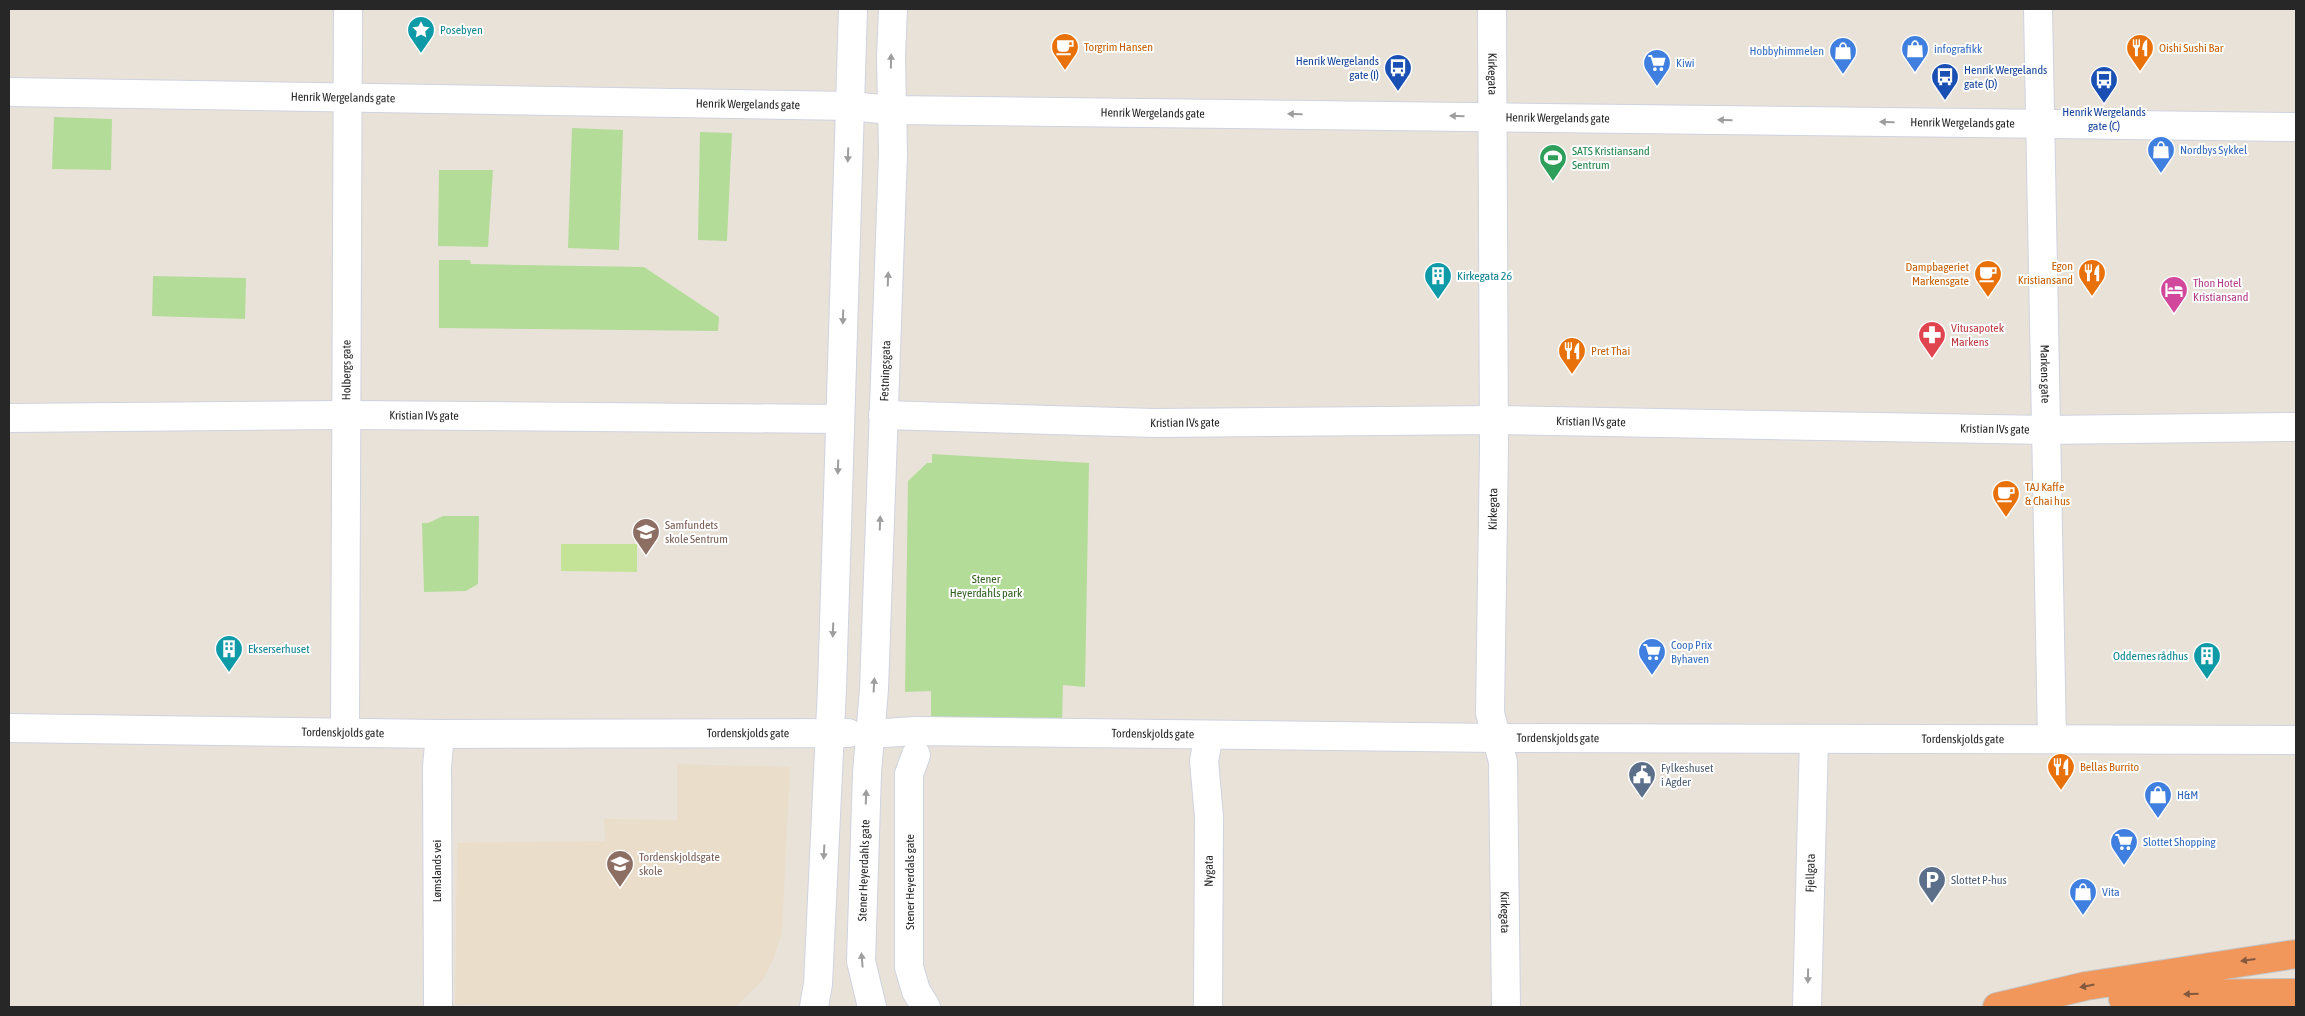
<svg xmlns="http://www.w3.org/2000/svg" width="2305" height="1016" viewBox="0 0 2305 1016" font-family="'Asap Condensed',sans-serif">
<style>
.education{fill:#eadeca}
.green{fill:#b3dc99}
.pitch{fill:#c5e396}
.lines{fill:none;stroke-linecap:round;stroke-linejoin:round}
.street-casing{stroke:#cfd3df;stroke-width:30}
.secondary-casing{stroke:#cfd3df;stroke-width:30}
.highway-casing{stroke:#c3c3c3;stroke-width:30}
.street{stroke:#fff;stroke-width:28}
.secondary{stroke:#fff;stroke-width:28}
.highway{stroke:#f1975c;stroke-width:28}
.oneway{fill:#9e9e9e}
.oneway2{fill:#82593f}
.labels{text-anchor:middle;dominant-baseline:central;stroke-width:4;stroke-linejoin:round;paint-order:stroke}
.culture-label{font-size:12px;fill:#0d838f;stroke:#fff;text-anchor:start}
.food-label{font-size:12px;fill:#c56008;stroke:#fff;text-anchor:start}
.shop-label{font-size:12px;fill:#366cbe;stroke:#fff;text-anchor:start}
.transit-label{font-size:12px;fill:#164399;stroke:#fff;text-anchor:end}
.street-label{font-size:12px;fill:#272727;stroke:#fff}
.leisure-label{font-size:12px;fill:#27864d;stroke:#fff;text-anchor:start}
.hotel-label{font-size:12px;fill:#b23c85;stroke:#fff;text-anchor:start}
.health-label{font-size:12px;fill:#be3a42;stroke:#fff;text-anchor:start}
.education-label{font-size:12px;fill:#785e54;stroke:#fff;text-anchor:start}
.park-label{font-size:12px;fill:#2e5d1e;stroke:#fff}
.service-label{font-size:12px;fill:#4e5e75;stroke:#fff;text-anchor:start}
</style>
<rect width="100%" height="100%" fill="#e9e2d9"/>
<!-- education -->
<path class="education" d="M677,764l113,3 -8,165 -8,26 -11,22 -28,27 -280,-2 2,-162 148,-2 -1,-22 73,1z"/>
<!-- green -->
<path class="green" d="M54,117l58,2 -1,51 -59,-1z
M572,128l51,2 -4,120 -51,-2z
M700,132l32,1 -5,108 -29,-1z
M439,170h54l-5,77 -50,-1z
M439,260h31l1,4 173,3 75,50 -1,14 -279,-3z
M153,276l93,2 -1,41 -93,-3z
M932,454l157,9 -4,224 -22,-2 -1,37 -131,-2v-29l-26,1 3,-211 19,-18h5z
M443,516h36l-1,68 -12,7 -42,1 -2,-69h6z"/>
<!-- pitch -->
<path class="pitch" d="M561,544h76v28l-76,-1z"/>
<g class="lines">
<defs>
<g id="street">
<path id="s1" d="M1492,9l2,440 -4,264 13,49 3,245"/>
<path id="s2" d="M2038,9l14,730"/>
<path id="s3" d="M9,92l841,14 41,4 1405,17"/>
<path id="s4" d="M883,415l271,8 340,-3 551,10 251,-3"/>
<path id="s5" d="M9,418l339,-3 491,4"/>
<path id="s6" d="M345,731l3,-722"/>
<path id="s7" d="M869,734l46,-3 582,7 799,2"/>
<path d="M916,755l-7,19v193l7,24 10,16"/>
<path d="M438,1007l-1,-240 3,-33"/>
<path id="s8" d="M1208,1007l1,-190 -5,-56 5,-26"/>
<path id="s9" d="M1807,1007l7,-268"/>
</g>
<g id="secondary">
<path id="s10" d="M9,728l431,6 408,-1"/>
<path d="M814,1007l4,-23 14,-296 21,-679"/>
<path id="s11" d="M872,1007l-11,-46 6,-188 7,-84 19,-535 -2,-97 2,-48"/>
</g>
<path id="highway" d="M2123,999l36,-5 137,-1
M1997,1007l89,-21 210,-32"/>
</defs>
<!-- street casing -->
<use href="#street" class="street-casing"/>
<!-- secondary casing -->
<use href="#secondary" class="secondary-casing"/>
<!-- highway casing -->
<use href="#highway" class="highway-casing"/>
<!-- street -->
<use href="#street" class="street"/>
<!-- secondary -->
<use href="#secondary" class="secondary"/>
<!-- highway -->
<use href="#highway" class="highway"/>
</g>
<!-- one-way arrows -->
<defs><path id="oneway-solid" d="M-6-.8H1V-3.2L6.5 0L1 3.2V.8H-6Z" transform="scale(1.25)"/></defs>
<g class="oneway">
<use href="#oneway-solid" transform="translate(891 61) rotate(-89)"/>
<use href="#oneway-solid" transform="translate(1295 114) rotate(-179)"/>
<use href="#oneway-solid" transform="translate(1457 116) rotate(-179)"/>
<use href="#oneway-solid" transform="translate(1725 120) rotate(-179)"/>
<use href="#oneway-solid" transform="translate(1887 122) rotate(-179)"/>
<use href="#oneway-solid" transform="translate(848 155) rotate(92)"/>
<use href="#oneway-solid" transform="translate(888 279) rotate(-88)"/>
<use href="#oneway-solid" transform="translate(843 317) rotate(92)"/>
<use href="#oneway-solid" transform="translate(838 467) rotate(92)"/>
<use href="#oneway-solid" transform="translate(880 523) rotate(-88)"/>
<use href="#oneway-solid" transform="translate(833 630) rotate(92)"/>
<use href="#oneway-solid" transform="translate(874 685) rotate(-87)"/>
<use href="#oneway-solid" transform="translate(866 797) rotate(-88)"/>
<use href="#oneway-solid" transform="translate(824 852) rotate(93)"/>
<use href="#oneway-solid" transform="translate(862 960) rotate(-95)"/>
<use href="#oneway-solid" transform="translate(1808 976) rotate(91)"/>
</g>
<g class="oneway2">
<use href="#oneway-solid" transform="translate(2248 960) rotate(172)"/>
<use href="#oneway-solid" transform="translate(2087 986) rotate(169)"/>
<use href="#oneway-solid" transform="translate(2191 994) rotate(179)"/>
</g>
<!-- icons -->
<defs>
<symbol id="sight-pin" viewBox="-11 -11 22 30"><path d="M0 17L-7.5 6A9.5 9.5 0 1 1 7.5 6Z" fill="#0f9aa8" stroke="#fff"/><path d="M0-6L1.8-2.2L6-1.7L2.9 1.2L3.7 5.4L0 3.3L-3.7 5.4L-2.9 1.2L-6-1.7L-1.8-2.2Z" fill="#fff"/></symbol>
<symbol id="cafe-pin" viewBox="-11 -11 22 30"><path d="M0 17L-7.5 6A9.5 9.5 0 1 1 7.5 6Z" fill="#e8710a" stroke="#fff"/><path d="M-5.5-4.5H6V0H3Q3 3.5 0 3.5H-2.5Q-5.5 3.5-5.5 0ZM3-3.2v2h1.7v-2ZM-6 4.5H4V6H-6Z" fill="#fff"/></symbol>
<symbol id="restaurant-pin" viewBox="-11 -11 22 30"><path d="M0 17L-7.5 6A9.5 9.5 0 1 1 7.5 6Z" fill="#e8710a" stroke="#fff"/><path d="M-5-6h1v4h1v-4h1v4h1v-4h1v5L-1.5 .5V6h-2V.5L-5-1ZM5-6V6H3V1.5H1.5Q1.5-4 5-6Z" fill="#fff"/></symbol>
<symbol id="shop-pin" viewBox="-11 -11 22 30"><path d="M0 17L-7.5 6A9.5 9.5 0 1 1 7.5 6Z" fill="#3f7fe0" stroke="#fff"/><path d="M-5-2.5h2.3a2.7 3.5 0 0 1 5.4 0H5L5.5 6h-11ZM-1.5-2.5h3a1.5 2.3 0 0 0-3 0Z" fill="#fff"/></symbol>
<symbol id="supermarket-pin" viewBox="-11 -11 22 30"><path d="M0 17L-7.5 6A9.5 9.5 0 1 1 7.5 6Z" fill="#3f7fe0" stroke="#fff"/><path d="M-6-5.5h2.5l.6 2H6L4.5 2H-2.5L-4.4-4H-6ZM-1.5 3.2a1.3 1.3 0 1 0 .1 0ZM3 3.2a1.3 1.3 0 1 0 .1 0Z" fill="#fff"/></symbol>
<symbol id="bus-pin" viewBox="-11 -11 22 30"><path d="M0 17L-7.5 6A9.5 9.5 0 1 1 7.5 6Z" fill="#1a4fb4" stroke="#fff"/><path d="M-5-6H5V4H4V6H2V4H-2V6H-4V4H-5ZM-3.5-4V0h7V-4ZM-3.5 1.2v1.5H-2V1.2ZM2 1.2v1.5H3.5V1.2Z" fill="#fff"/></symbol>
<symbol id="stadium-pin" viewBox="-11 -11 22 30"><path d="M0 17L-7.5 6A9.5 9.5 0 1 1 7.5 6Z" fill="#2e9e5b" stroke="#fff"/><path d="M0-5a6.5 5 0 1 0 0 10a6.5 5 0 1 0 0-10ZM-3.5-1.8h7v3.6h-7Z" fill="#fff"/></symbol>
<symbol id="building-pin" viewBox="-11 -11 22 30"><path d="M0 17L-7.5 6A9.5 9.5 0 1 1 7.5 6Z" fill="#0f9aa8" stroke="#fff"/><path d="M-4-6H4V6H1V3H-1V6H-4ZM-2.5-4.3h1.7v1.8h-1.7ZM.8-4.3h1.7v1.8H.8ZM-2.5-1h1.7V.8h-1.7ZM.8-1h1.7V.8H.8Z" fill="#fff"/></symbol>
<symbol id="hotel-pin" viewBox="-11 -11 22 30"><path d="M0 17L-7.5 6A9.5 9.5 0 1 1 7.5 6Z" fill="#d1479c" stroke="#fff"/><path d="M-6-4.5h1.5V1H6V5H4.5V3h-9V5H-6ZM-4 0a1.8 1.8 0 1 1 3.6 0ZM.5 0V-2.5h3Q6-2.5 6 0Z" fill="#fff"/></symbol>
<symbol id="pharmacy-pin" viewBox="-11 -11 22 30"><path d="M0 17L-7.5 6A9.5 9.5 0 1 1 7.5 6Z" fill="#e0444e" stroke="#fff"/><path d="M-2-6h4v4h4v4h-4v4h-4v-4h-4v-4h4Z" fill="#fff"/></symbol>
<symbol id="school-pin" viewBox="-11 -11 22 30"><path d="M0 17L-7.5 6A9.5 9.5 0 1 1 7.5 6Z" fill="#8d6e63" stroke="#fff"/><path d="M0-5L7-2L0 1L-7-2ZM-4 1L0 2.5L4 1V4Q0 6-4 4Z" fill="#fff"/></symbol>
<symbol id="civic-pin" viewBox="-11 -11 22 30"><path d="M0 17L-7.5 6A9.5 9.5 0 1 1 7.5 6Z" fill="#5c6f8a" stroke="#fff"/><path d="M-.6-6.5H3V-4.5H.6V-3L4-1V1h2V6H-6V1h2V-1L-.6-3ZM-1.2 2.5V6h2.4V2.5Z" fill="#fff"/></symbol>
<symbol id="parking-pin" viewBox="-11 -11 22 30"><path d="M0 17L-7.5 6A9.5 9.5 0 1 1 7.5 6Z" fill="#5c6f8a" stroke="#fff"/><path d="M-3.5-5.5H1a3.5 3.5 0 0 1 0 7H-1V5.5H-3.5ZM-1-3.4V-.6H.8a1.4 1.4 0 0 0 0-2.8Z" fill="#fff"/></symbol>
</defs>
<g fill-rule="evenodd">
<use href="#sight-pin" x="405" y="14" width="32" height="43"/>
<use href="#cafe-pin" x="1049" y="31" width="32" height="43"/>
<use href="#restaurant-pin" x="2124" y="32" width="32" height="43"/>
<use href="#shop-pin" x="1899" y="33" width="32" height="43"/>
<use href="#shop-pin" x="1827" y="35" width="32" height="43"/>
<use href="#supermarket-pin" x="1641" y="47" width="32" height="43"/>
<use href="#bus-pin" x="1382" y="52" width="32" height="43"/>
<use href="#bus-pin" x="1929" y="61" width="32" height="43"/>
<use href="#bus-pin" x="2088" y="64" width="32" height="43"/>
<use href="#shop-pin" x="2145" y="134" width="32" height="43"/>
<use href="#stadium-pin" x="1537" y="142" width="32" height="43"/>
<use href="#restaurant-pin" x="2076" y="257" width="32" height="43"/>
<use href="#cafe-pin" x="1972" y="258" width="32" height="43"/>
<use href="#building-pin" x="1422" y="260" width="32" height="43"/>
<use href="#hotel-pin" x="2158" y="274" width="32" height="43"/>
<use href="#pharmacy-pin" x="1916" y="319" width="32" height="43"/>
<use href="#restaurant-pin" x="1556" y="335" width="32" height="43"/>
<use href="#cafe-pin" x="1990" y="478" width="32" height="43"/>
<use href="#school-pin" x="630" y="516" width="32" height="43"/>
<use href="#building-pin" x="213" y="633" width="32" height="43"/>
<use href="#supermarket-pin" x="1636" y="636" width="32" height="43"/>
<use href="#building-pin" x="2191" y="640" width="32" height="43"/>
<use href="#restaurant-pin" x="2045" y="751" width="32" height="43"/>
<use href="#civic-pin" x="1626" y="759" width="32" height="43"/>
<use href="#shop-pin" x="2142" y="779" width="32" height="43"/>
<use href="#supermarket-pin" x="2108" y="826" width="32" height="43"/>
<use href="#school-pin" x="604" y="848" width="32" height="43"/>
<use href="#parking-pin" x="1916" y="864" width="32" height="43"/>
<use href="#shop-pin" x="2067" y="876" width="32" height="43"/>
</g>
<g class="labels">
<!-- culture labels -->
<g class="culture-label">
<text x="440" y="30">Posebyen</text>
<text x="1457" y="276">Kirkegata 26</text>
<text x="248" y="649">Ekserserhuset</text>
<text x="2188" y="656" text-anchor="end">Oddernes rådhus</text>
</g>
<!-- food labels -->
<g class="food-label">
<text x="1084" y="47">Torgrim Hansen</text>
<text x="2159" y="48">Oishi Sushi Bar</text>
<text x="2073" y="266" text-anchor="end">Egon<tspan x="2073" dy="14">Kristiansand</tspan></text>
<text x="1969" y="267" text-anchor="end">Dampbageriet<tspan x="1969" dy="14">Markensgate</tspan></text>
<text x="1591" y="351">Pret Thai</text>
<text x="2025" y="487">TAJ Kaffe<tspan x="2025" dy="14">&amp; Chai hus</tspan></text>
<text x="2080" y="767">Bellas Burrito</text>
</g>
<!-- shop labels -->
<g class="shop-label">
<text x="1934" y="49">infografikk</text>
<text x="1824" y="51" text-anchor="end">Hobbyhimmelen</text>
<text x="1676" y="63">Kiwi</text>
<text x="2180" y="150">Nordbys Sykkel</text>
<text x="1671" y="645">Coop Prix<tspan x="1671" dy="14">Byhaven</tspan></text>
<text x="2177" y="795">H&amp;M</text>
<text x="2143" y="842">Slottet Shopping</text>
<text x="2102" y="892">Vita</text>
</g>
<!-- transit labels -->
<g class="transit-label">
<text x="1379" y="61">Henrik Wergelands<tspan x="1379" dy="14">gate (I)</tspan></text>
<text x="1964" y="70" text-anchor="start">Henrik Wergelands<tspan x="1964" dy="14">gate (D)</tspan></text>
<text x="2104" y="112" text-anchor="middle">Henrik Wergelands<tspan x="2104" dy="14">gate (C)</tspan></text>
</g>
<!-- street labels -->
<g class="street-label">
<text stroke="none"><textPath href="#s1" startOffset="65">Kirkegata</textPath></text>
<text stroke="none"><textPath href="#s3" startOffset="334">Henrik Wergelands gate</textPath></text>
<text stroke="none"><textPath href="#s3" startOffset="739">Henrik Wergelands gate</textPath></text>
<text stroke="none"><textPath href="#s3" startOffset="1144">Henrik Wergelands gate</textPath></text>
<text stroke="none"><textPath href="#s3" startOffset="1549">Henrik Wergelands gate</textPath></text>
<text stroke="none"><textPath href="#s3" startOffset="1954">Henrik Wergelands gate</textPath></text>
<text stroke="none"><textPath href="#s6" startOffset="361">Holbergs gate</textPath></text>
<text stroke="none"><textPath href="#s11" startOffset="638">Festningsgata</textPath></text>
<text stroke="none"><textPath href="#s2" startOffset="365">Markens gate</textPath></text>
<text stroke="none"><textPath href="#s5" startOffset="415">Kristian IVs gate</textPath></text>
<text stroke="none"><textPath href="#s4" startOffset="708">Kristian IVs gate</textPath></text>
<text stroke="none"><textPath href="#s4" startOffset="302">Kristian IVs gate</textPath></text>
<text stroke="none"><textPath href="#s4" startOffset="1112">Kristian IVs gate</textPath></text>
<text transform="translate(1493 509) rotate(-89)">Kirkegata</text>
<text stroke="none"><textPath href="#s10" startOffset="334">Tordenskjolds gate</textPath></text>
<text stroke="none"><textPath href="#s10" startOffset="739">Tordenskjolds gate</textPath></text>
<text stroke="none"><textPath href="#s7" startOffset="284">Tordenskjolds gate</textPath></text>
<text stroke="none"><textPath href="#s7" startOffset="689">Tordenskjolds gate</textPath></text>
<text stroke="none"><textPath href="#s7" startOffset="1094">Tordenskjolds gate</textPath></text>
<text transform="translate(437 871) rotate(-90)">Lømslands vei</text>
<text stroke="none"><textPath href="#s11" startOffset="138">Stener Heyerdahls gate</textPath></text>
<text stroke="none"><textPath href="#s8" startOffset="136">Nygata</textPath></text>
<text stroke="none"><textPath href="#s9" startOffset="134">Fjellgata</textPath></text>
<text transform="translate(910 882) rotate(-90)">Stener Heyerdals gate</text>
<text stroke="none"><textPath href="#s1" startOffset="905">Kirkegata</textPath></text>
</g>
<!-- leisure labels -->
<g class="leisure-label">
<text x="1572" y="151">SATS Kristiansand<tspan x="1572" dy="14">Sentrum</tspan></text>
</g>
<!-- hotel labels -->
<g class="hotel-label">
<text x="2193" y="283">Thon Hotel<tspan x="2193" dy="14">Kristiansand</tspan></text>
</g>
<!-- health labels -->
<g class="health-label">
<text x="1951" y="328">Vitusapotek<tspan x="1951" dy="14">Markens</tspan></text>
</g>
<!-- education labels -->
<g class="education-label">
<text x="665" y="525">Samfundets<tspan x="665" dy="14">skole Sentrum</tspan></text>
<text x="639" y="857">Tordenskjoldsgate<tspan x="639" dy="14">skole</tspan></text>
</g>
<!-- park labels -->
<g class="park-label">
<text x="986" y="579">Stener<tspan x="986" dy="14">Heyerdahls park</tspan></text>
</g>
<!-- service labels -->
<g class="service-label">
<text x="1661" y="768">Fylkeshuset<tspan x="1661" dy="14">i Agder</tspan></text>
<text x="1951" y="880">Slottet P-hus</text>
</g>
</g>
<!-- border -->
<rect width="2305" height="1016" fill="none" stroke="#272727" stroke-width="20"/>
</svg>
